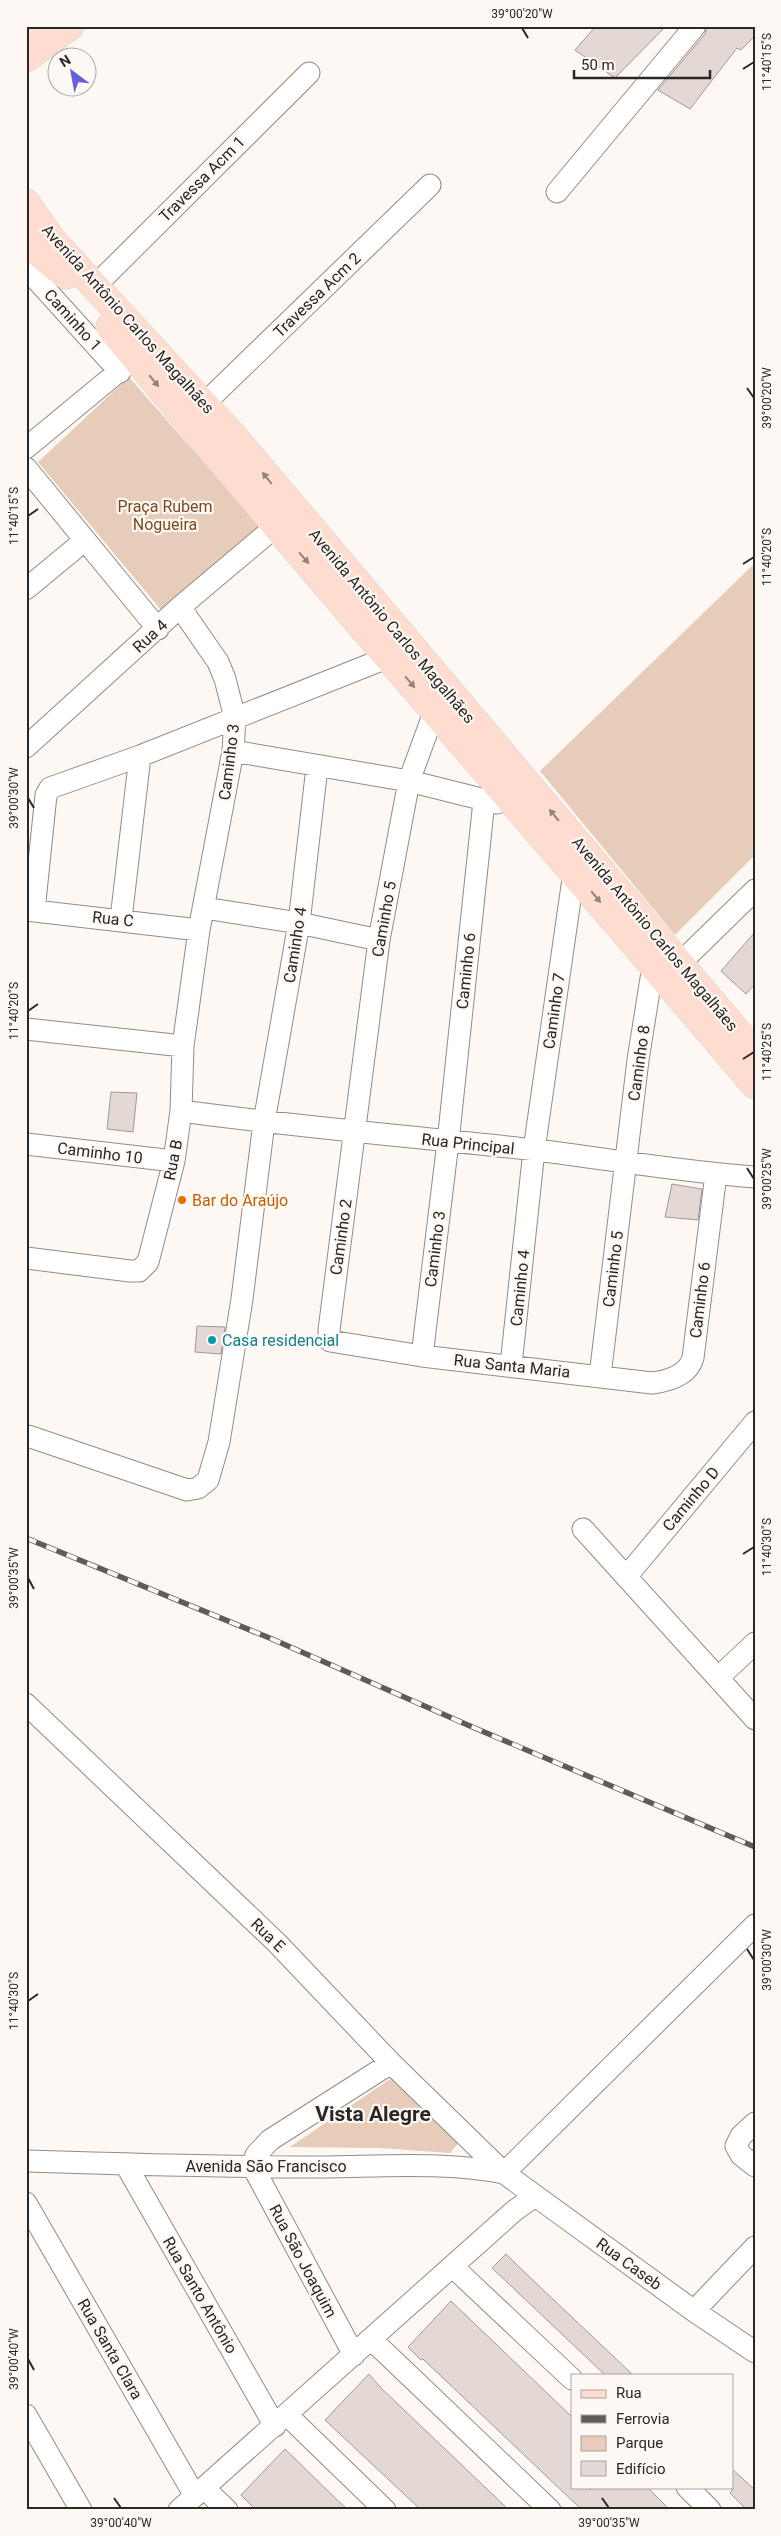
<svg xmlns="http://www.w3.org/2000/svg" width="781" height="2536" viewBox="0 0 781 2536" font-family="Roboto,sans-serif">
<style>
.green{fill:#e6ccb9}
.building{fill:#e3d8d4;stroke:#a29895}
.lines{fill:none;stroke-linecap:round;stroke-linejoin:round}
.minor-casing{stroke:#938b85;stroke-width:23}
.major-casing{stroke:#d4d4d3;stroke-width:29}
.minor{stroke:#fff;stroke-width:21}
.major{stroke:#fedccf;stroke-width:28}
.rail-casing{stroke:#5f5b58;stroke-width:5.5}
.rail{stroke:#fef8f4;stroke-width:4;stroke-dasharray:11;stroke-linecap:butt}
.oneway{fill:#94827a}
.ticks{fill:none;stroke:#2a2724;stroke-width:2}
.food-dot{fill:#e8710a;stroke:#fef8f4;stroke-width:2}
.culture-dot{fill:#0f9aa8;stroke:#fef8f4;stroke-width:2}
.labels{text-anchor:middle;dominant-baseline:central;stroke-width:4.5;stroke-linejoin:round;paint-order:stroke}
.street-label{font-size:16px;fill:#2a2724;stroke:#fef8f4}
.park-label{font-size:16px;fill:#7b4a20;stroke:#fef8f4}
.food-label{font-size:16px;fill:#c56008;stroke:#fef8f4;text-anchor:start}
.culture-label{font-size:16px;fill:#0d838f;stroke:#fef8f4;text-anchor:start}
.district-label{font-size:21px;font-weight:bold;fill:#2a2724;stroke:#fef8f4}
.neatline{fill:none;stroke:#2a2724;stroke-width:2}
.ticks-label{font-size:12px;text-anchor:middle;fill:#2a2724}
</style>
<rect width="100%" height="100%" fill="#fef8f4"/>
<!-- green -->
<path class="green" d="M129,377l134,153 -97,86 -128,-154z
M755,563v292l-80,80 -135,-164z
M393,2077l69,62 -12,14 -70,-5 -90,-1z"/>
<!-- building -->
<path class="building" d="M596,26h70l-51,52 -40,-28z
M707,26h48v10l-14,14 -4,-2 -47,61 -32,-19 47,-56z
M755,932v52l-9,10 -25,-23z
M111,1092l26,1 -4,39 -26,-3z
M672,1184l30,5 -4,31 -33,-3z
M197,1326l28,1 -4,27 -26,-2z
M506,2254l12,12 115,109h-28l-20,-19 -93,-88z
M451,2301l121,116v70h14l4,3 3,-3h54l23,23h-88l-159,-151 -2,1 -13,-13z
M369,2374l12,14 128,122h-88l-96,-90z
M285,2449l46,45 17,16h-92l-15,-15z
M732,2469l23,21v20h-8l-17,-17 2,-2z"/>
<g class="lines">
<defs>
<path id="minor" d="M557,192l138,-166
M26,268l94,104
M95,286l214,-213
M204,404l226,-219
M26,448l109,-90
M26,468l132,161
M26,589l58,-48
M435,710l-26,71 -30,159 -50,390 1,11 92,15 230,27c16,-2 36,-8 41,-25l23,-184
M26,747l154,-140 108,-91
M233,751l176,30 88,22
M204,908l95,15 80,17
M26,910l173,20
M34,911l12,-116 4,-7 90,-32 249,-99
M121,919l19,-163
M669,974l86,-84
M26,1029l157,17
M181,1111c118,16 237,26 355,39 73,9 146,22 219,27
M26,1144l148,17
M26,1258l104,13h9l9,-9 26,-101 7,-50 2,-65 16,-116 34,-179 2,-33 -10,-39 -7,-17 -38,-55
M422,1356l26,-214 36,-341
M511,1365l23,-215 40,-278
M600,1376l38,-316 15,-94
M28,1436l159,54 11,-2 10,-8 11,-38 23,-143 22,-177 35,-199 18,-156
M583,1529l172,190
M626,1577l129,-155
M718,1678l37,-35
M26,1704l251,239 114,120 113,110 190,138 61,41
M755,2123l-14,13 -5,10 5,9 14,11
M26,2161c95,3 190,6 285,6 65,0 130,-6 193,6
M126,2165l149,261
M504,2173l251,-248
M26,2203l169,293
M453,2267l119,112
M694,2311l61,-64
M372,2340l178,170
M354,2355l-101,-188 3,-12 14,-15 121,-77
M26,2415l55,95
M287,2415l98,95
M687,2487l23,23
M204,2488l23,22
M179,2510l335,-299 21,-15"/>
<path id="major" d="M26,34l11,-8
M26,58l44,-32
M26,203l26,37 182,197 521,616
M26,243l40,32
M110,327c211,256 430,505 645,758"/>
</defs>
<!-- minor casing -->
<use href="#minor" class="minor-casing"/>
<!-- major casing -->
<use href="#major" class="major-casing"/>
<!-- minor -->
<use href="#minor" class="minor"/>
<!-- major -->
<use href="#major" class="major"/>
<defs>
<path id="rail" d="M26,1538l246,101 198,87 285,121"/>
</defs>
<!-- rail casing -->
<use href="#rail" class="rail-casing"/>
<!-- rail -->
<use href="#rail" class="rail"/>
</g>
<!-- one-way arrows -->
<defs><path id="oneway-solid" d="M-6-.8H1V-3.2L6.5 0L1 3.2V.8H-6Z" transform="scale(1.25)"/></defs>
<g class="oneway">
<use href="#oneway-solid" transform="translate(154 381) rotate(50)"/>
<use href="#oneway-solid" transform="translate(267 478) rotate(-129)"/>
<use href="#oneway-solid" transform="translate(304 558) rotate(49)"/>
<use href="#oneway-solid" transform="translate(410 682) rotate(49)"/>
<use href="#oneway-solid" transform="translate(554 815) rotate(-130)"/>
<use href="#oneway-solid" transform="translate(596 897) rotate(50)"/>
</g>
<!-- ticks -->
<path class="ticks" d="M522,28l6,10M743,69l11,-7M747,388l7,10M28,516l10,-7M743,564l11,-7M28,798l6,10M28,1011l10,-7M743,1059l11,-7M747,1168l7,11M743,1554l11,-7M28,1578l6,11M747,1949l7,11M28,2001l10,-7M28,2359l6,11M114,2498l7,10M602,2498l7,10"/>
<!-- markers -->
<circle class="food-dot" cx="182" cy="1200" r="5"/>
<circle class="culture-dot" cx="212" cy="1340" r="5"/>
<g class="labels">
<!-- street labels -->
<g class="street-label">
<text transform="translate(202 179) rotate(-45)">Travessa Acm 1</text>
<text transform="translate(317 295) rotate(-44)">Travessa Acm 2</text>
<text transform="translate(128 319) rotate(48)">Avenida Antônio Carlos Magalhães</text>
<text transform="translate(73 320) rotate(48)">Caminho 1</text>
<text transform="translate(392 626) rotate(50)">Avenida Antônio Carlos Magalhães</text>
<text transform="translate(150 636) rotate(-43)">Rua 4</text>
<text transform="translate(229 762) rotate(-83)">Caminho 3</text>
<text transform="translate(113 919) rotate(6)">Rua C</text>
<text transform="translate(384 919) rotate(-80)">Caminho 5</text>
<text transform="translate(655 934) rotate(50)">Avenida Antônio Carlos Magalhães</text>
<text transform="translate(295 945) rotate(-81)">Caminho 4</text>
<text transform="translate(466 971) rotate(-84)">Caminho 6</text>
<text transform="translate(554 1011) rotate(-82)">Caminho 7</text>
<text transform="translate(639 1063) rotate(-82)">Caminho 8</text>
<text transform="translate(468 1144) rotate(6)">Rua Principal</text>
<text transform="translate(100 1153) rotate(7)">Caminho 10</text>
<text transform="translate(173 1160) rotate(-79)">Rua B</text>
<text transform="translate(341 1237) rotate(-82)">Caminho 2</text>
<text transform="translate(435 1249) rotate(-83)">Caminho 3</text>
<text transform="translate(613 1269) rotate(-83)">Caminho 5</text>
<text transform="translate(520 1288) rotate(-84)">Caminho 4</text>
<text transform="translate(700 1300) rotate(-83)">Caminho 6</text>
<text transform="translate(512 1366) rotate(6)">Rua Santa Maria</text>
<text transform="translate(691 1499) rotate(-50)">Caminho D</text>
<text transform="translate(268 1935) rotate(44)">Rua E</text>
<text x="266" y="2166">Avenida São Francisco</text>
<text transform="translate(303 2261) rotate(62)">Rua São Joaquim</text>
<text transform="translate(629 2264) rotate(36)">Rua Caseb</text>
<text transform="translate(200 2295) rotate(60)">Rua Santo Antônio</text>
<text transform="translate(110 2349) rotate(60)">Rua Santa Clara</text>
</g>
<!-- park labels -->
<g class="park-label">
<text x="165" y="506">Praça Rubem<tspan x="165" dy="18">Nogueira</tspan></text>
</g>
<!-- food labels -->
<g class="food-label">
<text x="192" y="1200">Bar do Araújo</text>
</g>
<!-- culture labels -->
<g class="culture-label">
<text x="222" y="1340">Casa residencial</text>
</g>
<!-- district labels -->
<g class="district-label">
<text x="373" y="2114">Vista Alegre</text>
</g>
</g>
<!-- border -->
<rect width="781" height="2536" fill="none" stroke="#fef8f4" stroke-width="55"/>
<!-- legend -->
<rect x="571" y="2374" width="162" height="115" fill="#fef8f4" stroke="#a9a4a1"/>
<rect x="581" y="2390" width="25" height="8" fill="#fedccf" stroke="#a9a4a1"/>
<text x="616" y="2398" font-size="15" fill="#2a2724">Rua</text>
<rect x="581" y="2415" width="25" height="8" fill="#5f5b58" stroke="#a9a4a1"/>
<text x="616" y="2424" font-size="15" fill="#2a2724">Ferrovia</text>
<rect x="581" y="2436" width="25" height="15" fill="#e6ccb9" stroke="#a9a4a1"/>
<text x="616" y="2448" font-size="15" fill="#2a2724">Parque</text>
<rect x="581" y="2461" width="25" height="15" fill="#e3d8d4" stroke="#a9a4a1"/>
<text x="616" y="2474" font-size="15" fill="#2a2724">Edifício</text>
<!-- north arrow -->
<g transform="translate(72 72) rotate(328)"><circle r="24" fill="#fef8f4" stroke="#a9a4a1"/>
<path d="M0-4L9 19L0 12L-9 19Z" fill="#6760da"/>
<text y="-8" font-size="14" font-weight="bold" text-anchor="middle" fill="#2a2724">N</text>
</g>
<!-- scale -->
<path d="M574 70v8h136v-8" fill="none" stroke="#2a2724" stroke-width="2.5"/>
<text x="581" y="70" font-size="15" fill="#2a2724" stroke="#fef8f4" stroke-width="4" paint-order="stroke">50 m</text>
<rect x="28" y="28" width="726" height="2480" class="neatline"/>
<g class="ticks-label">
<text x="522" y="18">39°00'20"W</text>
<text transform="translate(767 62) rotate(-90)" y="4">11°40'15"S</text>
<text transform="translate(767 398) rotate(-90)" y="4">39°00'20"W</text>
<text transform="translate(14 516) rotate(-90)" y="4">11°40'15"S</text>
<text transform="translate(767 557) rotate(-90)" y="4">11°40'20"S</text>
<text transform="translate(14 798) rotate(-90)" y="4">39°00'30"W</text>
<text transform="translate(14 1011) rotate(-90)" y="4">11°40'20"S</text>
<text transform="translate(767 1052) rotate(-90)" y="4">11°40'25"S</text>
<text transform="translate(767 1179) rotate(-90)" y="4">39°00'25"W</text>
<text transform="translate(767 1547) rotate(-90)" y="4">11°40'30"S</text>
<text transform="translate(14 1578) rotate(-90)" y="4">39°00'35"W</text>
<text transform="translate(767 1960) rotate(-90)" y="4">39°00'30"W</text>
<text transform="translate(14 2001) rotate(-90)" y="4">11°40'30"S</text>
<text transform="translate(14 2359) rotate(-90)" y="4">39°00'40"W</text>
<text x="121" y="2527">39°00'40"W</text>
<text x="609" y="2527">39°00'35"W</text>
</g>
</svg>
